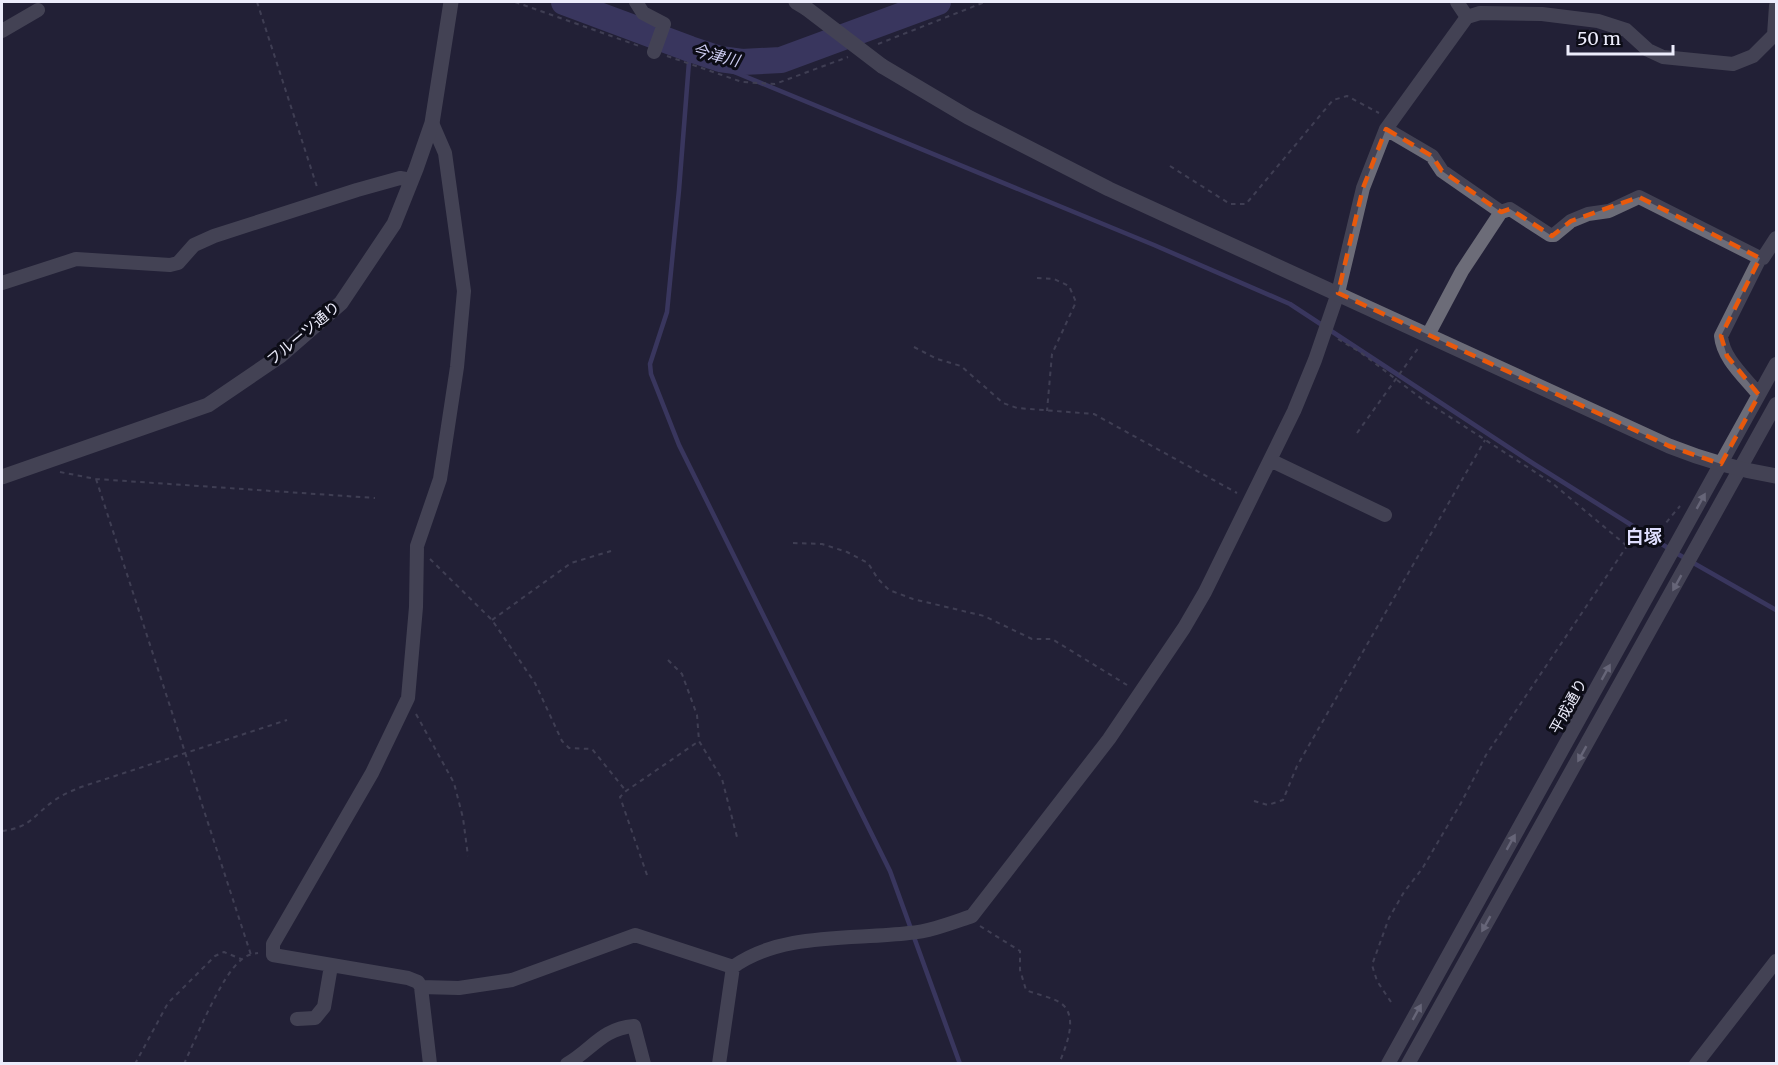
<svg xmlns="http://www.w3.org/2000/svg" width="1778" height="1065" viewBox="0 0 1778 1065" font-family="Merriweather,'Noto Sans JP',serif">
<style>
.lines{fill:none;stroke-linecap:round;stroke-linejoin:round}
.stream{stroke:#56518e;stroke-width:4.5}
.river{stroke:#56518e;stroke-width:26}
.path{stroke:#636276;stroke-width:2;stroke-dasharray:4.5 4.5;stroke-linecap:butt}
.minor{stroke:#6c6c78;stroke-width:14}
.tertiary{stroke:#6c6c78;stroke-width:15}
.tertiary-bridge{stroke:#6c6c78;stroke-width:15}
.oneway{fill:#b9b9c7}
.marked{fill:none;stroke:#e8590c;stroke-width:4.5;stroke-dasharray:12 8;stroke-linejoin:round}
.labels{text-anchor:middle;dominant-baseline:central;stroke-width:6;stroke-linejoin:round;paint-order:stroke}
.street-label{font-size:15px;fill:#ececfb;stroke:#0c0c16}
.water-label{font-size:16px;font-style:italic;fill:#cdccf1;stroke:#0c0c16}
.quarter-label{font-size:18px;font-weight:bold;fill:#deddfd;stroke:#0c0c16}
</style>
<rect width="100%" height="100%" fill="#222037"/>
<g class="lines">
<!-- stream -->
<path class="stream" d="M599,2l11,17
M690,49l-11,141 -12,122 -17,52 1,10 28,71 211,426 70,193
M688,56l39,13 427,176 136,59 244,160 142,89 100,57"/>
<!-- river -->
<path class="river" d="M564,2l126,47 30,10 22,3 39,-2 157,-58"/>
<!-- path -->
<path class="path" d="M257,2l61,188
M515,2l127,45
M878,44l107,-42
M667,56l75,26 33,2 73,-27
M1170,166l60,38h16l87,-104 14,-4 32,17
M1037,278l17,1 15,7 7,16 -24,52 -5,57
M1338,339l22,13 62,47 130,84 75,63 23,-4 30,-36
M914,347l23,12 24,7 42,37 14,5 77,6 143,79
M1357,433l62,-86
M60,472l36,7 279,19
M96,479l155,476
M793,543l29,1 25,8 21,11 10,16 11,11 24,9 71,17 48,23h20l75,46
M430,559l62,61 43,63 27,58 7,7 23,1 34,42
M492,620l79,-57 40,-12
M668,660l14,14 15,41 2,26 23,38 15,58
M416,714l38,69 9,35 5,38
M1254,801l14,4 15,-5 14,-34 188,-326
M2,831c30,-4 30,-15 53,-31 8,-6 17,-9 26,-13l206,-67
M647,875l-27,-78 6,-6 73,-50
M980,926l40,25v19l6,20c9,4 29,8 36,14 17,14 3,44 -3,60
M1391,1002l-14,-21 -5,-16 17,-47 15,-26 18,-23 39,-66 25,-48 141,-209
M135,1064l33,-61 47,-47 9,-4 17,7
M184,1064c12,-26 37,-88 57,-104 5,-5 11,-6 17,-7"/>
<!-- minor -->
<path class="minor" d="M636,2l7,11 21,11 -10,28
M1457,2l10,15
M2,31l36,-21
M1386,129l46,27 10,15 59,41
M2,283l74,-24 94,6 8,-2 16,-18 20,-9 143,-46 43,-12 11,2
M1428,335l34,-64 39,-59 9,-3 40,26h4l17,-14 17,-7 21,-3 30,-14 121,61h3l13,-20
M1759,395c-14,-18 -36,-36 -38,-59l39,-78
M1270,460l115,55
M421,987l38,1 53,-8 123,-45 98,32
M297,1019l18,-1 9,-11 7,-41
M430,1064l-9,-77 -3,-5 -10,-4 -135,-23v-11l99,-171 36,-75 8,-91 1,-61 23,-67 17,-112 7,-76 -19,-138 -13,-30
M567,1064c26,-15 34,-35 67,-38l10,38
M719,1064l14,-97c48,-35 119,-27 176,-34 22,-2 42,-10 63,-17l137,-177 75,-111 21,-36 89,-181 21,-51 23,-67 25,-105 23,-59 81,-112 13,-4 62,1 56,7 28,9 22,20 15,7 70,7 20,-8 21,-21 2,-29
M1388,1064l388,-700
M1408,1064l368,-660
M1696,1064l80,-103"/>
<!-- tertiary -->
<path class="tertiary" d="M796,2l10,6
M882,66l86,51 141,72 560,257c35,14 70,24 107,30
M2,477l206,-72 72,-49 61,-53 53,-79 22,-55 16,-46 19,-121"/>
<!-- tertiary-bridge -->
<path class="tertiary-bridge" d="M806,8l76,58"/>
</g>
<!-- one-way arrows -->
<defs><path id="oneway-solid" d="M-6-.8H1V-3.2L6.5 0L1 3.2V.8H-6Z" transform="scale(1.5)"/></defs>
<g class="oneway">
<use href="#oneway-solid" transform="translate(1701 501) rotate(-61)"/>
<use href="#oneway-solid" transform="translate(1677 583) rotate(119)"/>
<use href="#oneway-solid" transform="translate(1606 672) rotate(-61)"/>
<use href="#oneway-solid" transform="translate(1582 754) rotate(119)"/>
<use href="#oneway-solid" transform="translate(1511 842) rotate(-61)"/>
<use href="#oneway-solid" transform="translate(1486 924) rotate(119)"/>
<use href="#oneway-solid" transform="translate(1417 1012) rotate(-61)"/>
</g>
<!-- marked area -->
<path d="M0 0H1778V1065H0ZM1386,129l46,27 10,15 59,41 9,-3 42,27 19,-15 68,-24 121,61 -39,78 6,20 32,39 -38,69 -52,-18 -331,-153 25,-105z" fill="#222037" fill-opacity=".55" fill-rule="evenodd"/>
<path class="marked" d="M1386,129l46,27 10,15 59,41 9,-3 42,27 19,-15 68,-24 121,61 -39,78 6,20 32,39 -38,69 -52,-18 -331,-153 25,-105z"/>
<g class="labels">
<!-- street labels -->
<g class="street-label">
<text transform="translate(303 333) rotate(-40)">フルーツ通り</text>
<text transform="translate(1568 706) rotate(-61)">平成通り</text>
</g>
<!-- water labels -->
<g class="water-label">
<text transform="translate(716 55) rotate(14)">今津川</text>
</g>
<!-- quarter labels -->
<g class="quarter-label">
<text x="1644" y="536">白塚</text>
</g>
</g>
<!-- border -->
<rect width="1778" height="1065" fill="none" stroke="#ececfb" stroke-width="6"/>
<!-- scale -->
<path d="M1568 45v9h105v-9" fill="none" stroke="#ececfb" stroke-width="3"/>
<text x="1577" y="45" font-size="18" fill="#ececfb" stroke="#0c0c16" stroke-width="4.5" paint-order="stroke">50 m</text>
</svg>
